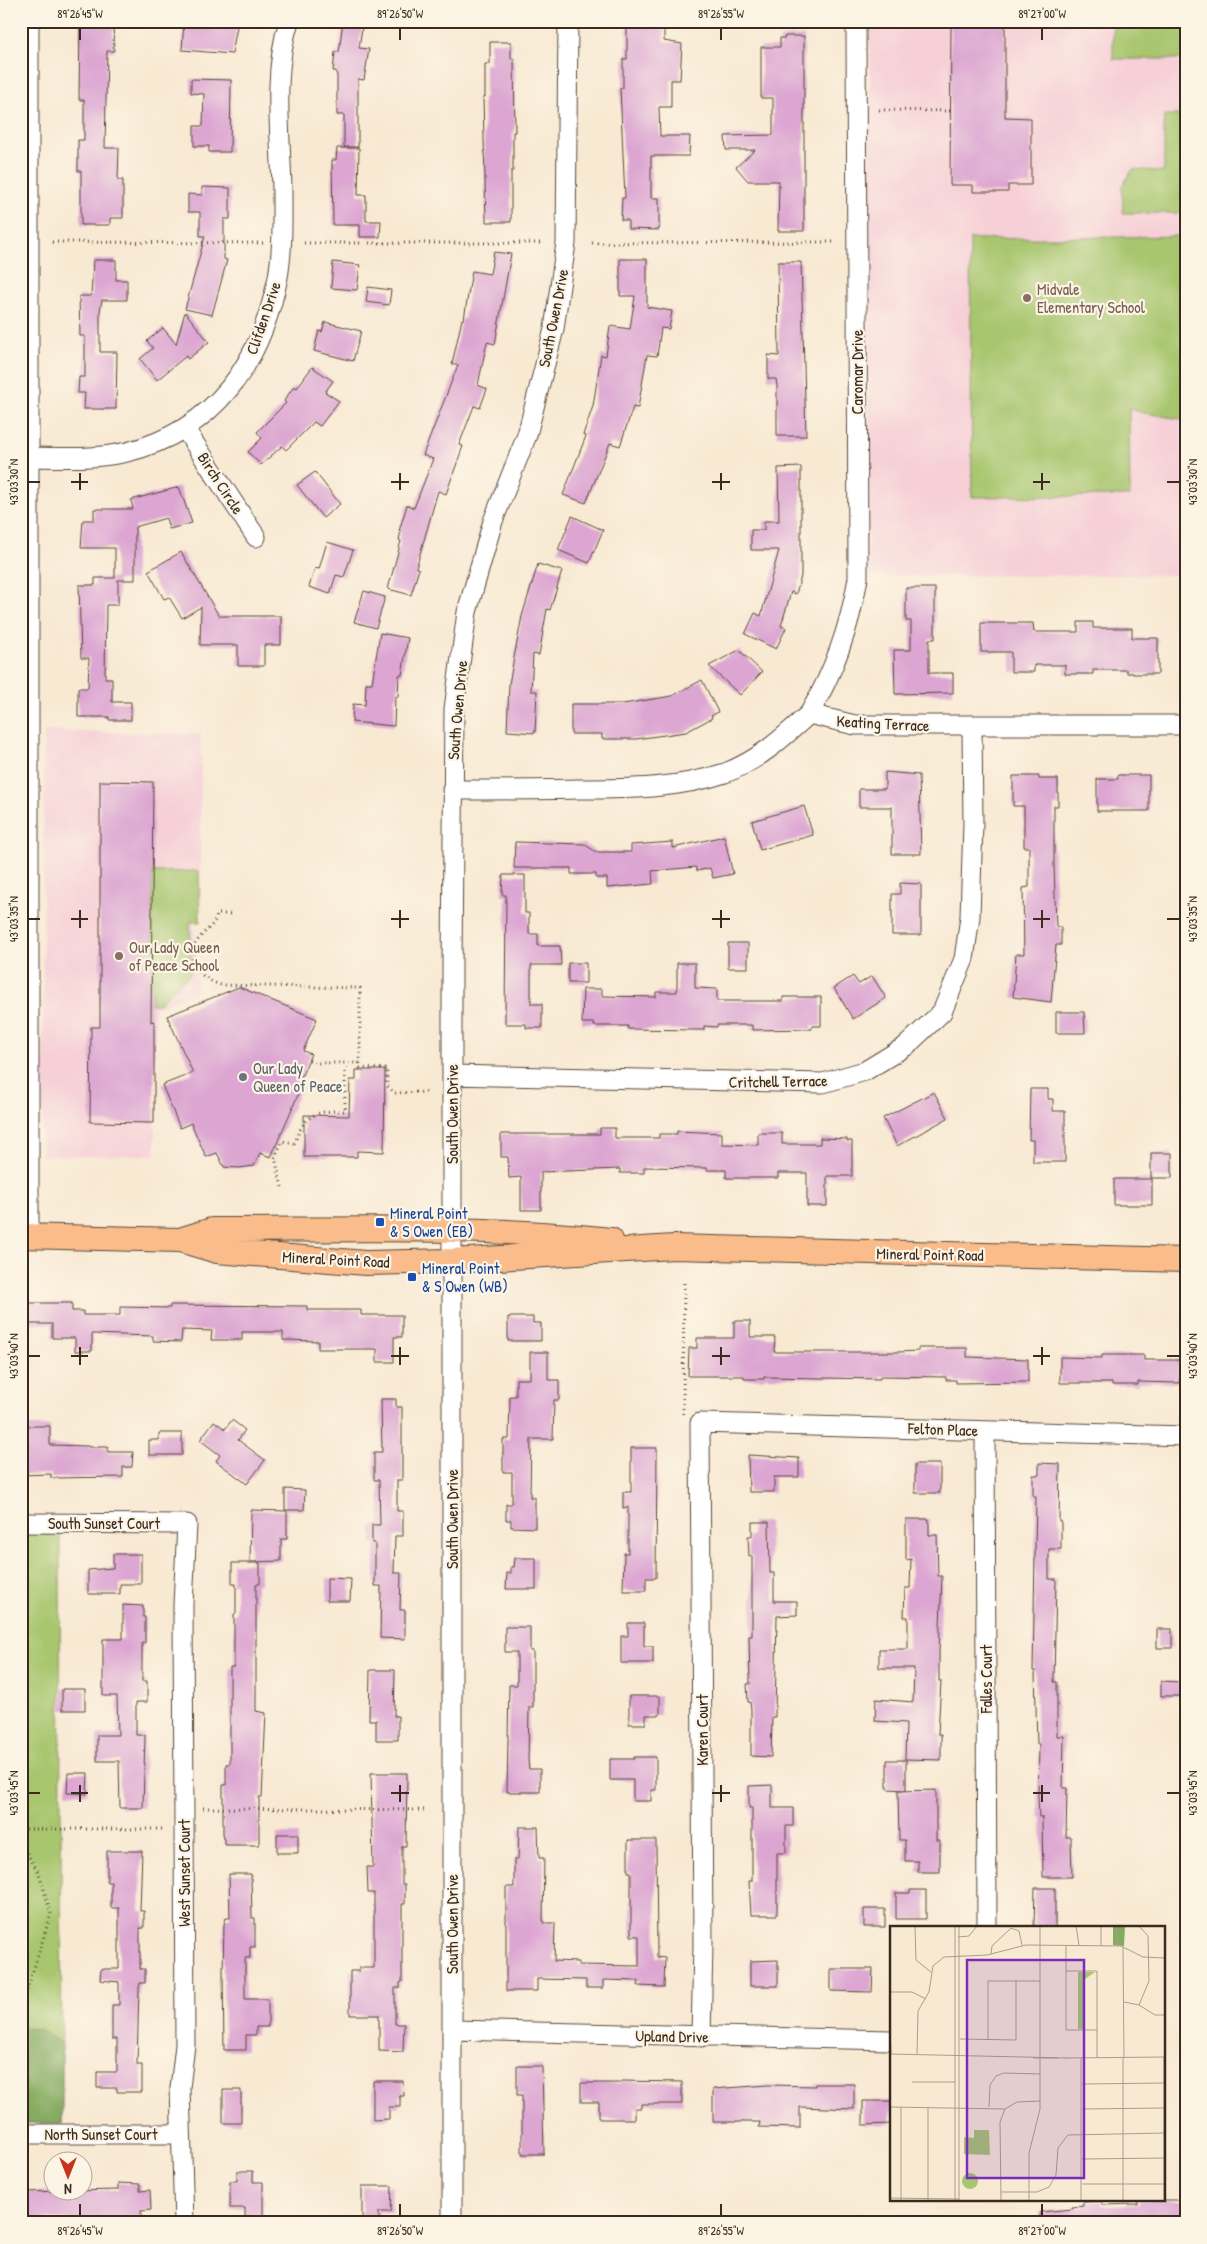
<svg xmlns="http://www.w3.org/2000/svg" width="1207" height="2244" viewBox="0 0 1207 2244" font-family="'Patrick Hand',sans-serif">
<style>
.built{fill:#f6cfd7}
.green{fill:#a7c66e;stroke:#717846}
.forest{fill:#85ab61;stroke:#606a40}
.building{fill:#dca5d2}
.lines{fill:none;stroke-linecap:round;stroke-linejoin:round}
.minor-casing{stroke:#574739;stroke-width:21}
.major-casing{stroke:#574739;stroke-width:26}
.path{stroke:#574739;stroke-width:3;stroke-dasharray:1 4;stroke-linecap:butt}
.minor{stroke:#fff;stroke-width:19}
.major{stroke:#f9bc8a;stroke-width:24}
.ticks{fill:none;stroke:#3b2a1e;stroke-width:2}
.education-dot{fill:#8d6e63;stroke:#fcf5e5;stroke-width:2}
.worship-dot{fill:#6b7280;stroke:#fcf5e5;stroke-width:2}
.transit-dot{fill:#1a4fb4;stroke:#fcf5e5;stroke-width:2}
.labels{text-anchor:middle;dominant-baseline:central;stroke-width:4.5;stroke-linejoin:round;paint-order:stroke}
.education-label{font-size:16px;fill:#785e54;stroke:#fcf5e5;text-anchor:start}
.street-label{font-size:16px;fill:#3b2a1e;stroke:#fcf5e5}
.worship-label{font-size:16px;fill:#5b616d;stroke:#fcf5e5;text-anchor:start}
.transit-label{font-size:16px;fill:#164399;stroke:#fcf5e5;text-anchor:start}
.inset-road{fill:none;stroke:#ac9d8b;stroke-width:1}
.view{fill:#7b2cbf;fill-opacity:0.15;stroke:#7b2cbf;stroke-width:2.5}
.inset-edge{fill:none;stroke:#3b2a1e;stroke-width:2.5}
.neatline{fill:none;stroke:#3b2a1e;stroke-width:2}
.ticks-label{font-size:12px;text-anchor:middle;fill:#3b2a1e}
</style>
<rect width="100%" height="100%" fill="#fcf5e5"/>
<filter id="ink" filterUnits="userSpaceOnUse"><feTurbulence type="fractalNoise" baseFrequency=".02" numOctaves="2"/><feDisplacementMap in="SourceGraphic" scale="10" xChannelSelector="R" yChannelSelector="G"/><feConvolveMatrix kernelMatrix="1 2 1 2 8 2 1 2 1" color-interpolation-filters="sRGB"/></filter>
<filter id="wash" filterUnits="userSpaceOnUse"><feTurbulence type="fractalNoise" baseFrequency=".0096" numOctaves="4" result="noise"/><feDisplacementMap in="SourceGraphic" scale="20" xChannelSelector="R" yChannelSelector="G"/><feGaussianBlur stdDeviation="1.12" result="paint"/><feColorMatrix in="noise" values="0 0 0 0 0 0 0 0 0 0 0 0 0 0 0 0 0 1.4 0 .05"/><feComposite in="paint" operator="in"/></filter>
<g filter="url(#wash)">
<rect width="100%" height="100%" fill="#f8e9d3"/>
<!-- built -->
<path class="built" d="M870,21h316v554l-318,1z
M44,731l157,3 -1,188h-6l3,69 -42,17v147l-113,1z"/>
<!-- green -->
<path class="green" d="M1113,21h73v38h-73z
M1164,115h22v98h-63l-1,-27 11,-17 31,3z
M1186,236v184l-47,-8 -10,-5 1,89 -158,1 -2,-258z
M199,871l1,51h-10l1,51 -33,31h-7l1,-132z
M21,1533h39l2,590h-41z"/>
<!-- forest -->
<path class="forest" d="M21,2028l18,1 23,15v79h-41z"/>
<g id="blocks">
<!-- building -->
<path class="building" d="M80,21h33l1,30h-7l-2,97h14l-1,32h5v38h-13v7h-29v-54h-3v-31h6v-40h-5z
M184,21h54l-6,33 -50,-4z
M343,21h20l-4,27 10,1 -5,31 -6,-1v68h-14v-32h-7v-39l-1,-5h-3l2,-19h4z
M627,21h37v20l18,3 -2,36h-9v27h-12l1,29h30l-1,20h-38v42h8v32l-31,-1v-9h-7l1,-22h3l-5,-110h3v-29h4z
M951,21h54v96l26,1v67h-23v7h-35v-7h-23z
M785,36h19v195h-26l1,-50h-31l-12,-14 19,-17h-29l-1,-14 48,-1v-37h-12v-51h19v-9h5z
M490,42h21v17h3l1,73h-2v39h-2v51h-25l-3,-125h2v-33h5z
M191,79l40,1 -1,72h-21v-6h-15v-20h9l1,-32 -13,-1z
M337,148h22l-1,47h8v26h15l-1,16h-20v-12h-27l-1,-65h4z
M202,187l28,1v31h-6v40l3,1 -15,55 -27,-6 20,-73h-5v-24h-12v-18l14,1z
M494,252l17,2 -16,90 -8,-2 -9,43 9,4 -7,19 -6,-2 -15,39 4,1 -17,48 -8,-3 -22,77 3,1 -8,26 -23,-6 13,-48 -2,-1 2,-9h-2l8,-26 7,3 19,-49 -10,-4 35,-90 -6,-1 10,-45h2l8,-48 18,3z
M620,259h27v48l25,4 -3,18 -8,-1 -4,28 -10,-1 -9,53 -5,-1 -13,39 -10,-3 -24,60 -23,-8 23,-59 -3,-1 10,-29 8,-51 5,1 4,-30 20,3 5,-33h-15z
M93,260h23v20h11v20h-25l-2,11v41h17l-1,57h-32l1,-16h-7l1,-16h6v-41h-5l-1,-40h12z
M333,262l27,3 -3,25 -26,-2z
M778,262h23l5,174h-29v-50l-1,-7h-8v-24l11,1z
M368,287l23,3 -2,15 -23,-3z
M185,312l24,30 -21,17 -2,-3 -29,24 -17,-21 13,-11 -6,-7 16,-13 13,16z
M325,322l36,9 -8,30 -39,-10 5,-20 3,1z
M312,367l21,14 -8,11 14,9 -19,25 -6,-4 -28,28 -4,-4 -21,19 -13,-13 14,-14 -5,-6 29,-29 -2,-2 10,-15 3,2z
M801,467v109l-5,18 -5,-2 -10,34 5,2 -10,21 -31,-15 10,-21 6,3 18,-66h-28v-20h13v-9h15l-1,-53z
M315,472l25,32 -17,14 -26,-33z
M179,487l13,36 -23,6 -3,-11 -31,9v53h-17v25h-12l-1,73h7v24h19v18h-22v-3h-31v-29h10l1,-30h-8l-2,-73h16v-7h20v-30h-34l2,-28h11v-11h39l-2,-9z
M572,516l31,14 -14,33 -31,-13z
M327,542l26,8 -9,27 -8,-2 -6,19 -21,-7 6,-19 4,1z
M181,552l38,64h62v29h-17v21h-26v-21h-38l1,-38 -19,11 -13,-21 -5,2 -16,-28z
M538,564l24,7 -12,39 -3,-1 -8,46 -6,-1 -2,37h6l-2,42 -28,-2 2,-47 13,-68z
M906,588h29v51h-6v34h24v20l-58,1 -1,-44h17v-29h-5z
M364,591l21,6 -9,31 -22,-6z
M1078,622h15v6h39v10h26v36h-25v-1h-6v-3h-34v4h-28v-9h-31v7h-23v-20h-30v-29h52l1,9h44z
M380,633l28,5 -6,37h-3l-1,22h-3l-1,29 -42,-4 1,-18 12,1 1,-22h6z
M739,650l23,22 -22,23 -31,-29z
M702,680l16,32 -7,4 1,2 -26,14 -50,7h-34v-5h-31v-30h52l49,-8z
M885,772l34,3 2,79h-29v-47h-33v-18h26z
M1118,775h31v36h-52v-32h21z
M1013,776h26v3h19v27h-4v59l2,62h5v18h-5l-5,57 -38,-5 3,-43h8l-1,-66 6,-1v-40h-5v-41h-11z
M100,781l53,1 -2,240 3,-1v102l-64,-1 1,-95h9z
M804,806l9,29 -53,15 -8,-29z
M724,836l9,38 -20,4 -3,-10 -13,3 -1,-4 -44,4 1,13 -46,4v-10h-11v-4h-25v-6h-57l1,-26 69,2 12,8h35v-7l42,-3v6z
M503,875h22v38h4v21h9v12h22l1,19h-30v39h11v24h-16v-4h-21l1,-129h-4z
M900,883l21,1v51h-29v-41h8z
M728,943h20v25h-20z
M568,963h18v20h-18z
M677,963h18v25l22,1v12h66v-4h38v29h-9v3l-60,1v-5h-35v2l-13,-1v4h-9l-67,-1v-3h-34v-3h-12l1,-34h19v7l54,1v-5h21z
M853,976l6,8 13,-8 14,22 -33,21 -19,-31z
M239,987l78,32 -14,32 8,3 -11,26 4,1 -33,76 -11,-4 -6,13 -15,2 -15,-1 -7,-14 -11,4 -15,-34 -11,5 -18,-43 31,-12 -26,-57z
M1056,1012h28l1,21h-29z
M356,1070h29l-1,82 -27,-1v6h-53v-42l45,1 1,-36h6z
M1030,1089h18v10h5v12h12v51h-32v-22h-4z
M934,1092l14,26 -51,28 -14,-28z
M600,1128h15v10h44v-4h18v-3l45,2v11l36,1v-12h24v11h38v-6l27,1v2h5v35h-25v30h-20v-33h-29v5h-52v-8h-19v-2l-63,-1v6h-24v-4l-79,3v38h-20v-33l-12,1 -1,-21h-7v-23h99z
M1151,1153h21v25h-21z
M1114,1179h38v26h-38z
M21,1303h51v8h11v4h37v-8l50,1v-3l137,1v4h54v5h41v22h-8v25h-17v-13h-59v-8l-35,-1v-8h-41v8h-31l1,-9 -30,-1 -1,12 -28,-1v-5l-61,-2v17h-17v-13h-23v-14h-31z
M508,1317h25v6h8v18h-33z
M734,1321h16v16h25l-1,15h125l19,-1v-3h49v9l61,2v23l-72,1v-3h-10v-3l-66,-1v3l-116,-2v2h-20v-3h-56l1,-28h8v-10h37z
M530,1352h18v28h11v20h-5l-1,39h-22l-1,58h5v31l-24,-1v-7h-5v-16h6v-32h-9v-33h6l1,-43h6v-17h14z
M1102,1355h42v5h42v17h-6v6l-42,-1v3h-26v-2h-52v-26l42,1z
M381,1399h15v8h6v73h-5v31h6v25h-8l-1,37h7l-1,37h5v29l-25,-1 1,-52h-6v-43h-3v-18h8l-1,-45h-5v-28h8z
M232,1420l13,10 -7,10 27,20 -18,24 -31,-23 4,-6 -20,-15 14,-19 11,8z
M21,1426h29v19l38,1v1h20v5h25l-1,15h-9v10l-72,1v-4l-30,1z
M159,1433h23v22h-33v-15h10z
M631,1448h26l-1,130h-10v13h-23l1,-38h4v-46l-5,1v-16h8z
M748,1455l51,3v19h-25v15h-25z
M1039,1463l21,1 -1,57h2v28h-12v30h7l-2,103h3v54h7l-1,52h4l-1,49h5l1,40h-29l-1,-60h-3l-1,-20 1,-53h-2l-2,-73h-2l3,-175h-3v-21h6z
M915,1464h25v29h-25z
M285,1489l20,1 -1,20h-19z
M251,1510l36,1v28h-6v22l-31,1z
M906,1519h23v16h8l1,41h4l-3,76v29h2l-3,53h3v26l-36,-1 1,-36 -31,-2 1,-22 37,3 1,-34h-35v-19h29v-32h-4l1,-29h5l1,-29 -5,1z
M752,1522h17l1,51h4v28h23v14l-20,1 -2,101h-3l-1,40 -20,-1v-46l-1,-8h-2l-1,-18h3l-1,-48h3v-80h-3l-1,-20h4z
M113,1554h28v30h-21v10h-32v-24l25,-2z
M515,1558h21v31h-30l1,-16h4v-6h3z
M232,1563h28v21h-4v127l10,2 -4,84h-3v48h-34l-2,-12v-48h3v-21h4v-97h4v-53h2v-30h-4z
M327,1578l24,1 -1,22h-23z
M123,1605l20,1v11h2v26h-3v38h5v21h-11v33h9l-2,73h-23l-1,-47h-22v-26h21l-1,-39h-14v-57h20z
M628,1623h16v23h9v17h-32v-27h7z
M505,1627h25v24h3v56h-4l-1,54 1,8h11v23h-33l2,-107h8v-33h-12z
M1157,1629h15v19h-15z
M370,1670h25l-1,46h4v24h-22v-20h-7z
M1161,1681l21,1v14h-21z
M62,1689h23v21h-23z
M629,1696h31v19h-14v9h-17z
M634,1757h22v33h-5v11h-18v-21h-23v-21h24z
M887,1760h19v30l-19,-1z
M68,1773h20l-1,21 -20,-1z
M371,1773h36l-1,73h-4v38h3v20h-3v78l-2,1v5h-5v36h9l-1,28 -24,-1v-36h-29v-44h9v-3h15v-75h-6l-1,-26h6z
M772,1785v23h21v18h-7v27h-9v62h-26l-2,-34h3v-73h-3v-22z
M936,1790v50h4v32h-22v-11h-13v-21h-6l-1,-49z
M519,1827h19l1,31h5l-1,65h12l-1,38 24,1v3l61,1v-30h-8v-64h-3v-32h28l1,117 8,1 -1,29 -26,-1 1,-5 -36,-1v8h-17v-8l-49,-1v12h-31v-104h8v-28h4z
M277,1834h21v19h-21z
M107,1851h35l-2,60h4v17h-4v41h5v14h-5l-1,5 -2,77h5v27h-25v-4h-20v-16h20v-33h-5v-34h7v-23l-19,-2 1,-11h18v-61h-8v-26h-4z
M229,1874h22l1,44h3v29h-5v11h-5v41h23v28h-12v8h-10v15h-22l-1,-79 1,-47 2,-6h4z
M1035,1888h20v40h-21z
M910,1890h16v29h-30v-26h14z
M864,1909h21v18h-21z
M778,1960v26h-28v-25z
M831,1969h42l-1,23 -41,-1z
M517,2066h25l2,88h-22v-59h-5z
M373,2081h30l1,15h-4v11h-11v12l-16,1z
M621,2081l61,1v22h-41v4h-6v11h-36v-17h-18v-19h40z
M815,2084h39v25l-54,-2v21l-41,-1 1,-5h-47v-33l55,-4 47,1z
M223,2090h18v33h-18z
M863,2101h28v23l-28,1z
M237,2171h16v11h10v35h-18v-9h-15v-27h7z
M118,2183l22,1v7l10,-1 1,20 -10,1 1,12h-70v-3l-50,-1 -1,-27 97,-2z
M362,2186h30l-1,26h-12v11h-17z
M1138,2200h48v23h-146v-11l33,-3 -1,-2 11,-1v-4l19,-1v4l36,-1z"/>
</g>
</g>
<g filter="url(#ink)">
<use href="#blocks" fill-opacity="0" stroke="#574739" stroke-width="1"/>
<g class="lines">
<defs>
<path id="minor" d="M29,21v1215
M185,429l71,108
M21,457c35,0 72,3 106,-5 88,-22 134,-89 151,-175 5,-28 4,-58 4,-87 -1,-55 -10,-115 7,-169
M809,714c25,-42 41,-88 49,-136l-2,-557
M452,790c42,0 84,0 126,-1 50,0 99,0 147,-16 33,-12 59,-36 84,-59l46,11h331
M452,1075l371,8 42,-12 41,-25 36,-34 22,-53 6,-42 3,-94 -1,-97
M985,1431l2,497
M21,1523l166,1 -4,81 2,440 -5,43 4,135
M452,2030l439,10
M701,2037l2,-92 -3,-522 486,13
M21,2134h160
M452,2223v-1255l2,-259 13,-97 26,-91 34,-86 27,-106 12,-86 2,-222"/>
<path id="major" d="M21,1236l159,4 37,11 149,12 86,-2 222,-14 512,13
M180,1240l32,-10c133,0 267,-5 399,10"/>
</defs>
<!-- minor casing -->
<use href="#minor" class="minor-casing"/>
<!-- major casing -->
<use href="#major" class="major-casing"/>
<!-- path -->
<path class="path" d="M879,110l72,1
M52,242l213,1
M304,243h237
M592,243l242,-1
M230,914h-13c-1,10 -10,15 -16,22 -19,23 -3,42 20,49l139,3v80l27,1v17l8,7 32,-1
M309,1060l6,3h45
M282,1187l-7,-29 7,-17 12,2c3,-5 4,-10 7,-15 10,-18 27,-17 44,-17v-48
M683,1414l1,-135
M203,1808l224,2
M21,1829h144
M21,1834l5,18 13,21 12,41 -25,79 -5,25
M21,2075l1,41"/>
<!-- minor -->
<use href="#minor" class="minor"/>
<!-- major -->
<use href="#major" class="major"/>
</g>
</g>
<!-- ticks -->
<path class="ticks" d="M80,28v12M400,28v12M721,28v12M1042,28v12M80,473v17M400,473v17M721,473v17M1042,473v17M28,482h12M71,482h17M391,482h18M712,482h18M1033,482h17M1167,482h13M80,910v18M400,910v18M721,910v18M1042,910v18M28,919h12M71,919h17M391,919h18M712,919h18M1033,919h17M1167,919h13M80,1347v18M400,1347v18M721,1347v18M1042,1347v18M28,1356h12M71,1356h17M391,1356h18M712,1356h18M1033,1356h17M1167,1356h13M80,1785v17M400,1785v17M721,1785v17M1042,1785v17M28,1793h12M71,1793h17M391,1793h18M712,1793h18M1033,1793h17M1167,1793h13M80,2204v12M400,2204v12M721,2204v12M1042,2204v12"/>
<!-- markers -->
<g class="education-dot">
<circle cx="1027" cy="298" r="5"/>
<circle cx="119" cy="956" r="5"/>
</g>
<circle class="worship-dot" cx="243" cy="1077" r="5"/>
<g class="transit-dot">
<rect x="375" y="1217" width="10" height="10" rx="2.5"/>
<rect x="407" y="1272" width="10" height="10" rx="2.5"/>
</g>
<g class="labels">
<!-- education labels -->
<g class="education-label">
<text x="1037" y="289">Midvale<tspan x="1037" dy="18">Elementary School</tspan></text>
<text x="129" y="947">Our Lady Queen<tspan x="129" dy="18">of Peace School</tspan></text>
</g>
<!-- street labels -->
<g class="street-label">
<text transform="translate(263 318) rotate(-71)">Clifden Drive</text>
<text transform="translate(553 318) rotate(-79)">South Owen Drive</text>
<text transform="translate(857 372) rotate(-90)">Caromar Drive</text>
<text transform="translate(221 483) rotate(57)">Birch Circle</text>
<text transform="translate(457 710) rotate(-85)">South Owen Drive</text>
<text transform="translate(883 723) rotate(3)">Keating Terrace</text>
<text transform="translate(778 1081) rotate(-1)">Critchell Terrace</text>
<text transform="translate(452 1114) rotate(-90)">South Owen Drive</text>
<text transform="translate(930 1254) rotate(1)">Mineral Point Road</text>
<text transform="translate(336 1259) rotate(3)">Mineral Point Road</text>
<text transform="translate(943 1429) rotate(2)">Felton Place</text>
<text transform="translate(452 1519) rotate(-90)">South Owen Drive</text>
<text x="104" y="1523">South Sunset Court</text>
<text transform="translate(986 1679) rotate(-90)">Falles Court</text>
<text transform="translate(702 1730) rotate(-90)">Karen Court</text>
<text transform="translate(184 1873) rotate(-90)">West Sunset Court</text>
<text transform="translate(452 1924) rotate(-90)">South Owen Drive</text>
<text transform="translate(672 2036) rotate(1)">Upland Drive</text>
<text x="101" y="2134">North Sunset Court</text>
</g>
<!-- worship labels -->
<g class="worship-label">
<text x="253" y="1068">Our Lady<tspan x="253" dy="18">Queen of Peace</tspan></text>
</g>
<!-- transit labels -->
<g class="transit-label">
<text x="390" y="1213">Mineral Point<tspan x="390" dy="18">&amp; S Owen (EB)</tspan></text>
<text x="422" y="1268">Mineral Point<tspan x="422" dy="18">&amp; S Owen (WB)</tspan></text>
</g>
</g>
<!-- overview -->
<g transform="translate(890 1926)">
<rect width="275" height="275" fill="#f8e9d3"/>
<path d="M188,46h17l-10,7v50h-7zM84,204h15l1,25 -26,-1v-17l10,1zM72 255a8 8 0 1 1 16 0a8 8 0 1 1-16 0Z" fill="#a7c66e"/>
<path d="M223,0h12l-1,20 -11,-1z" fill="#85ab61"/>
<path class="inset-road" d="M25,0l1,34 15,12M65,0v275M69,0v275M186,0l3,19M226,0l2,20M249,0l9,10 1,45 -10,24M68,11l11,-1 8,-10M176,20v84h31M211,20v-20M233,21l1,111M101,28l1,-8 19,-18 8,3 3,14M176,45h31v87M0,66h22l14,7M234,76l15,3 16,10h10M0,102l1,26M70,113l56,1v-60M98,113v-58h52M0,128l176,4M27,128l1,-43 11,-19 4,-26 11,-9 43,-2 39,-10 95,1 22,11 22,1M143,132h25M175,132l100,-1M191,132v143M22,156h43M192,158l83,-1M0,181l115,2 12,-7 23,-1M11,181v94M99,181l1,-22 6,-9 8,-3 36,1M192,183l82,-1M192,233l83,-1M192,258h82M111,266h36l12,-5 7,-12 2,-27 10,-13 97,-2M0,272l69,1M38,275v-94M111,275l-1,-79 5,-13M139,275v-48l11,-44v-183M233,275v-143M274,275v-144"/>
<path class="view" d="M77,34h117v218h-117z"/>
<rect width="275" height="275" class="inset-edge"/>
</g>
<!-- margin -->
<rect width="1207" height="2244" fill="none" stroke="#fcf5e5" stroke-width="55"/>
<!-- north arrow -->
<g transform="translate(68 2176) rotate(180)"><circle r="24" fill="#fcf5e5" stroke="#afa495"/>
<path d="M0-4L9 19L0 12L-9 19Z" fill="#c8321e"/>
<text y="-8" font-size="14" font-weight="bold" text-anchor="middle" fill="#3b2a1e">N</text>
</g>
<rect x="28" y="28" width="1152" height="2188" class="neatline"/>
<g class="ticks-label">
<text x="80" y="18">89°26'45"W</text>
<text x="400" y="18">89°26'50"W</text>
<text x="721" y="18">89°26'55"W</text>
<text x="1042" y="18">89°27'00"W</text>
<text transform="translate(1193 482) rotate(-90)" y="4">43°03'30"N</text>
<text transform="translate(14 482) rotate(-90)" y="4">43°03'30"N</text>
<text transform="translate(14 919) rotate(-90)" y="4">43°03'35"N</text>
<text transform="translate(1193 919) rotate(-90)" y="4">43°03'35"N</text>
<text transform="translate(14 1356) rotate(-90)" y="4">43°03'40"N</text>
<text transform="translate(1193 1356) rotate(-90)" y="4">43°03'40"N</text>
<text transform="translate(14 1793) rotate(-90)" y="4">43°03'45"N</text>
<text transform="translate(1193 1793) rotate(-90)" y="4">43°03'45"N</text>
<text x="80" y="2235">89°26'45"W</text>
<text x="400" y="2235">89°26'50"W</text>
<text x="721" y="2235">89°26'55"W</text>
<text x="1042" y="2235">89°27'00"W</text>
</g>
</svg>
